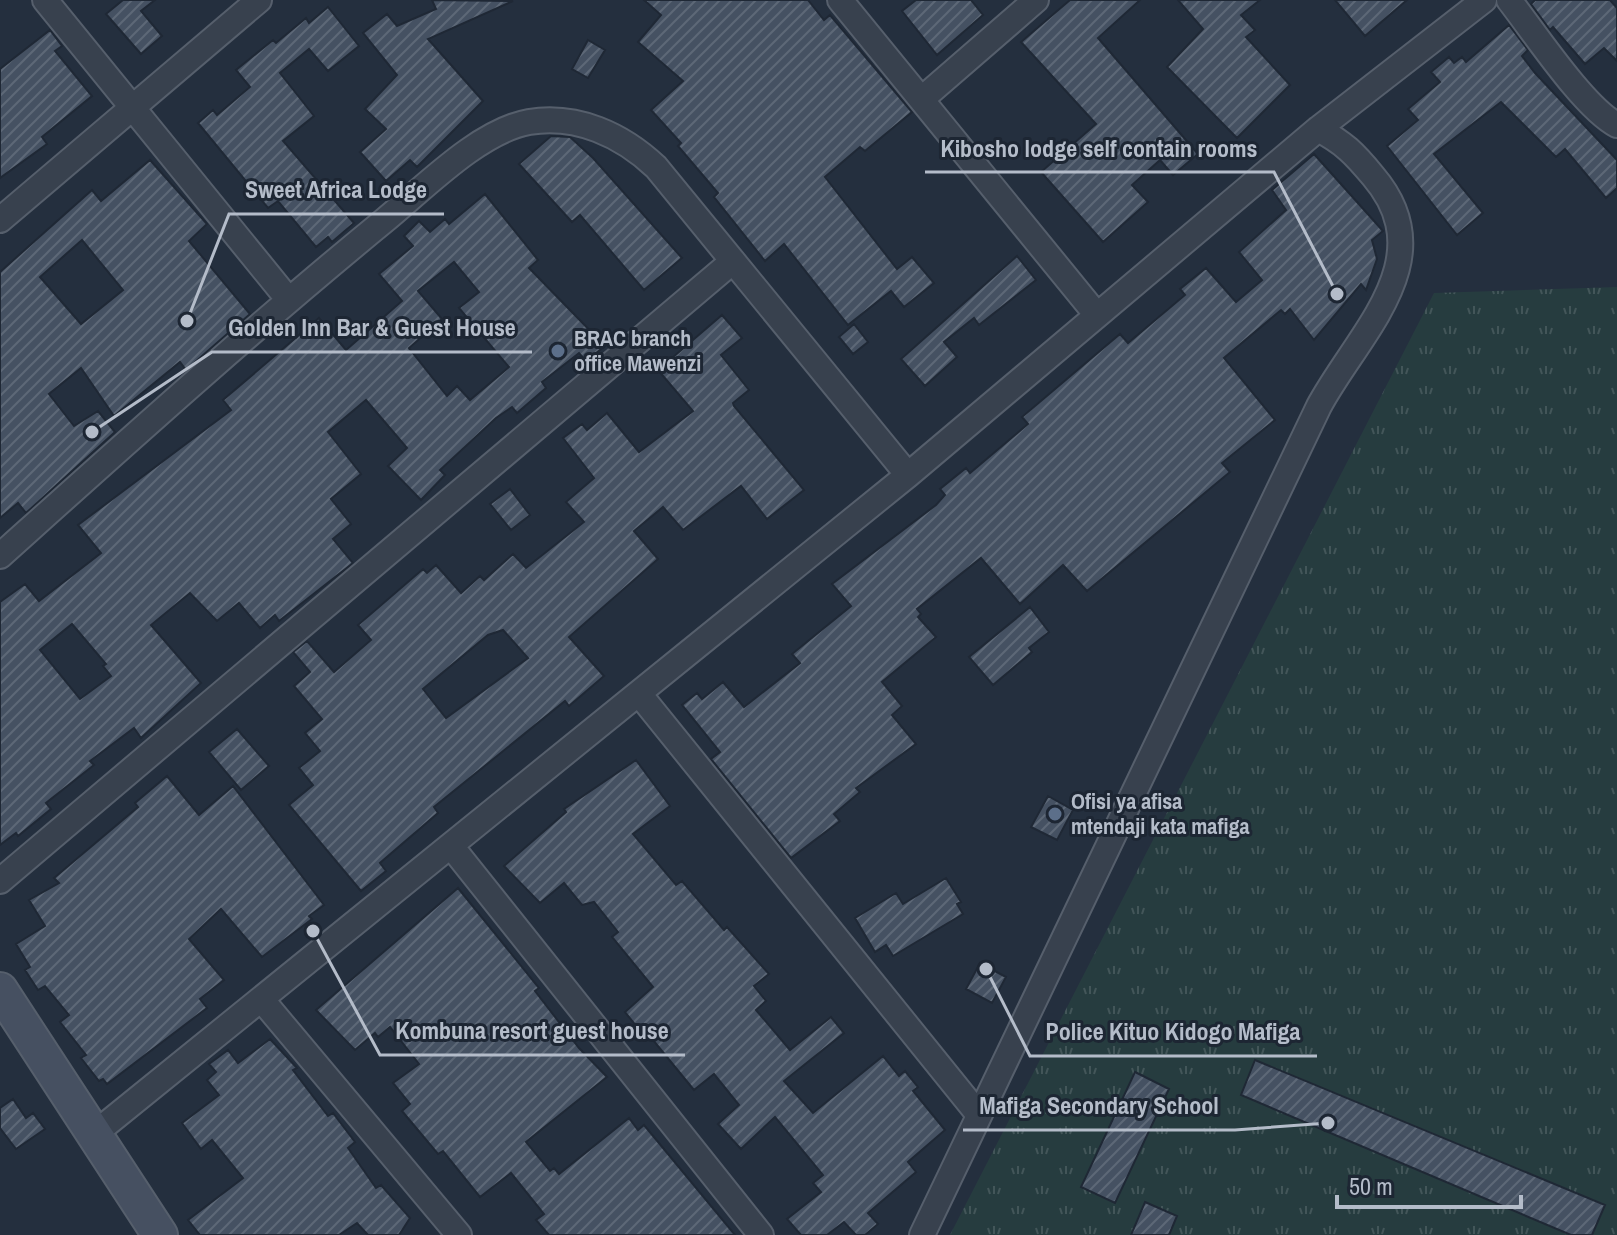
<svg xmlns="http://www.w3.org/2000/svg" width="1617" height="1235" viewBox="0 0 1617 1235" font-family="'Archivo Narrow',sans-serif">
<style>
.grass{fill:url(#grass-tufts)}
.building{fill:url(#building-hatch);stroke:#1f2835;stroke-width:2;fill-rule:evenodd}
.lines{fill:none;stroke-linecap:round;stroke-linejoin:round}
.street-casing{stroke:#565f6c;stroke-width:28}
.secondary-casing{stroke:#565f6c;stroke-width:38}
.street{stroke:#38414e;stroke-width:24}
.secondary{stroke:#465061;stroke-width:34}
.service-dot{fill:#5c6f8a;stroke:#1d2633;stroke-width:3}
.labels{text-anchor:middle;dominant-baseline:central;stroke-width:6;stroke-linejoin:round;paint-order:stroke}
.poi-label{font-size:22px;font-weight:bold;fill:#b4bcc9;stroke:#1d2633;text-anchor:start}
.leader{fill:none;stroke:#b4bcc9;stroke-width:3}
.callout-dot{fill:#b4bcc9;stroke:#1d2633;stroke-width:3}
.callout-label{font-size:24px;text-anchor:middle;font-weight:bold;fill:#b4bcc9;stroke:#1d2633;stroke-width:6;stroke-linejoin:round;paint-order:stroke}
</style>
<defs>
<pattern id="grass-tufts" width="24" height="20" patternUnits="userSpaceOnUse" patternTransform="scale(2)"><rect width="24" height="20" fill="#263c3f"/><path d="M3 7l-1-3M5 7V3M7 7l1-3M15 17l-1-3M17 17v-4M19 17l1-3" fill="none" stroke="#435659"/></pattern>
<pattern id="building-hatch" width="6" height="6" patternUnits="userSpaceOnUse" patternTransform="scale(2)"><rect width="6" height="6" fill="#455162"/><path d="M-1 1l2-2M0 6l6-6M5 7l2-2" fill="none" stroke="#5d6877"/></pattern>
</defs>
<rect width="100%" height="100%" fill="#242f3e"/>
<!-- grass -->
<path class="grass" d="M1617,287v948h-667l484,-942z"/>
<!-- building -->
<path class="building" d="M123,0h32l-14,11 21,25 -21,18 -35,-40z
M432,0l81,1 -85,38 55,62 -66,66 -7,-7 -24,21 -26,-29 26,-23 -21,-20 32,-34 -34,-42 24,-19 10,12 39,-17z
M644,0h164l16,20 6,-5 82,97 -47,39 -5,-4 -35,30 72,92 15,-12 22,26 -30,24 -13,-16 -43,34 -64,-81 -19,17 -51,-64 4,-4 -40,-47 3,-3 -30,-33 32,-29 -45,-39 23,-27z
M916,0h55l12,15 -46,40 -35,-44z
M1070,0h70l-42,38 100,116 -25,21 -13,-15 -28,25 16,17 -45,40 -62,-70 55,-48 -75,-82z
M1178,0h82l-19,15 14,15 -9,7 44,48 -53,53 -70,-71 36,-38z
M1335,0h72l-42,36z
M1535,0h75l7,8v53l-13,-13 -19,16 -32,-37 -3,3 -19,-26z
M328,7l31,39 -31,25 -19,-22 -29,24 34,43 -31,25 71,82 -22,19 -4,-5 -12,10 -38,-46 -10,7 -70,-85 15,-13 4,5 33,-28 -14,-17 37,-30 3,3 30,-25 3,5z
M1509,25l19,25 -6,6 13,17 82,87v28l-11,10 -41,-49 -9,8 -55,-55 -67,52 49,59 -26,22 -70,-89 31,-26 -10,-11 32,-27 -9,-10 18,-15 5,6 8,-6 4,5z
M50,30l12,16 -7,5 37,45 -50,41 5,7 -47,34v-109z
M588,40l17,10 -17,28 -16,-9z
M551,136l19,1 23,21 89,100 -38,32 -64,-75 -8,7 -53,-58z
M1314,154l69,77 -11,9 5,19 -11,31 -5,-6 -47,56 -24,-31 -5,5 -4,-4 -57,48 51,62 -53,43 8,9 -143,119 -24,-26 -43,39 -39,-46 -64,51 4,5 -3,3 18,20 -54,45 20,24 -10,9 24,29 -60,44 4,4 -26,22 6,7 -49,37 -80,-99 9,-7 -38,-47 15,-12 5,6 21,-17 21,25 56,-44 -8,-9 59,-48 -19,-22 104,-79 9,-10 -5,-6 26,-21 4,5 58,-49 -6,-7 98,-83 8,9 57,-48 -5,-6 26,-21 30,34 26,-22 -23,-28 47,-42 -14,-20z
M150,160l57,64 -18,17 61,73 -64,56 -6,-8 -66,54 -33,-48 -32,26 25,32 24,-15 17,21 -89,81 -8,-10 -18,15v-246l92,-82 9,11zM82,240l41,50 -42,34 -41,-47z
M485,194l53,66 -9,8 76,78 -19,15 -7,-8 -37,29 4,6 -29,25 -5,-6 -16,11 -56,52 5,5 -24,25 -33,-34 19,-18 -41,-48 -38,32 33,42 -30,25 20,25 -18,15 20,24 -74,58 -4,-6 -15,13 -21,-25 -22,18 -27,-28 -39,32 50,58 -60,55 -7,-10 -44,33 4,4 -48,38 5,6 -33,27 -2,-3 -16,12v-243l25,-18 14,17 62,-48 -23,-28 153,-115 -8,-10 96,-82 27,32 56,-49 -23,-27 34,-28 -9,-10 15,-15 11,11 15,-13 4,5zM454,262l25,30 -20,16 50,59 -39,33 -13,-14 -10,10 -38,-48 33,-29 -24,-28zM72,624l34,40 -3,2 8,10 -31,23 -40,-49z
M1017,256l19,24 -57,45 -5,-7 -30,24 13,15 -32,29 -24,-27z
M722,315l20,23 -21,17 28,35 -16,13 1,3 70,84 -37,29 -26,-33 -58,44 -20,-23 -29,24 24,28 -89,78 35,39 -35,30 -4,-5 -131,106 4,6 -58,50 6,8 -25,20 -72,-86 24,-20 -14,-17 21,-17 -15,-18 17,-14 -28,-33 16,-14 -17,-20 14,-11 27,31 37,-32 -13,-15 65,-56 4,4 9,-8 25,28 19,-17 4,4 29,-26 13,14 58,-46 -18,-20 28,-24 -31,-40 19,-14 5,6 20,-17 32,39 54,-41 -35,-41zM503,630l25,28 -82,60 -23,-29 65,-54z
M854,324l14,18 -15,12 -14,-17z
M510,489l20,26 -19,15 -21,-26z
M1030,607l19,25 -20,16 3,4 -39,33 -24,-28z
M237,729l32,37 -28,24 -32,-38z
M636,760l34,46 -37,28 43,51 6,-4 42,49 3,-3 42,47 -15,12 12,15 -10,9 34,40 41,-33 13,16 -60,48 29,32 70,-57 16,20 6,-5 13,16 -5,4 32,39 -37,32 8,10 -48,41 10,11 -13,11h-9l-12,-13 -17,13h-26l-14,-16 34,-27 -8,-9 10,-8 -48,-58 -34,32 -23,-25 21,-19 -25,-31 -20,16 -50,-61 -3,3 -16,-20 28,-25 -41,-50 6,-5 -24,-30 -12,3 -18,-22 -24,20 -36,-37 62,-54 -2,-3z
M167,776l32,39 34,-29 91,119 -15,11 3,3 -50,38 -41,-48 -32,30 35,41 -24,19 7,9 -100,76 -4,-5 -4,2 -18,-23 5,-3 -26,-33 9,-7 -24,-29 -7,4 -13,-20 5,-3 -14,-23 29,-18 -16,-26 30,-17 -5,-5 84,-71 -3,-4z
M1048,796l25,14 -16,30 -26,-13z
M946,878l15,24 -4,2 6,10 -70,42 -7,-11 -11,7 -20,-34 41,-25 7,11z
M458,888l81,100 -4,3 44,57 28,29 -81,65 24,29 4,-3 5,6 70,-56 9,12 6,-5 91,110h-186l-13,-15 8,-6 -33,-41 -31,24 -37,-46 -5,3 -36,-43 8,-7 -17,-21 26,-19 -29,-37 -12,10 -3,-4 -20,17 -39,-40z
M980,963l26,14 -14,26 -26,-14z
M270,1039l27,29 -4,2 35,46 5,-3 22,29 -7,6 28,40 5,-3 29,33 -11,17h-31l-11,-12 -18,12h-139l-12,-15 55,-42 -31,-38 -11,9 -19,-26 37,-28 -12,-15 9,-8 -7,-8 19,-14 10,13z
M1255,1060l350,145 -13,30h-21l-330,-140z
M1135,1072l34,17 -54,114 -34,-16z
M13,1099l13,19 7,-5 12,16 -29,20 -16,-21v-20z
M1145,1202l32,14 -8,19h-38z"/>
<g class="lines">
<defs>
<path id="street" d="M45,0l243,299
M840,0l256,314
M1509,0c25,32 75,108 108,125
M923,98l113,-98
M0,220l259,-220
M0,556c127,-114 253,-228 385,-336 39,-32 94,-89 144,-98 48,-8 93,13 127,45l252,308
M640,695l339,420
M451,846l310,389
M0,881l733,-620
M262,1000l197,235
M93,1135l815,-660 410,-346 166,-129
M922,1235l397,-829c40,-74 125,-147 54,-230 -19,-23 -29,-33 -55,-47"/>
<path id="secondary" d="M0,990l160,245"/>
</defs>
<!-- street casing -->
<use href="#street" class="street-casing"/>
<!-- secondary casing -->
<use href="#secondary" class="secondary-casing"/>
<!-- street -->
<use href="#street" class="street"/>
<!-- secondary -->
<use href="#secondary" class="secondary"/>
</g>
<!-- markers -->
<g class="service-dot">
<circle cx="558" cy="351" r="8"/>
<circle cx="1055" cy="814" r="8"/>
</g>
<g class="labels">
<!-- poi labels -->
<g class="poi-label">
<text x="574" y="338">BRAC branch<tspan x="574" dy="25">office Mawenzi</tspan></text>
<text x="1071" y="801">Ofisi ya afisa<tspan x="1071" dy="25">mtendaji kata mafiga</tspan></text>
</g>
</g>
<!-- callouts -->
<path class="leader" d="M1337 294L1274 172H925M187 321L229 214H444M92 432L212 352H532M313 931L380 1055H685M986 969L1030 1056H1317M1328 1123L1235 1130H963"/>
<g class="callout-dot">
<circle cx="1337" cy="294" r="8"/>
<circle cx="187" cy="321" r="8"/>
<circle cx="92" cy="432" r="8"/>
<circle cx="313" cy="931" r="8"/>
<circle cx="986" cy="969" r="8"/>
<circle cx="1328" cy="1123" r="8"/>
</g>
<g class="callout-label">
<text x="1099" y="157">Kibosho lodge self contain rooms</text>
<text x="336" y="198">Sweet Africa Lodge</text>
<text x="372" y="336">Golden Inn Bar &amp; Guest House</text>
<text x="532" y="1039">Kombuna resort guest house</text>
<text x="1173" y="1040">Police Kituo Kidogo Mafiga</text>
<text x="1099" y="1114">Mafiga Secondary School</text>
</g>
<!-- scale -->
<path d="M1337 1195v12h184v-12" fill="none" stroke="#b4bcc9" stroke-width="4"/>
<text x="1349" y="1195" font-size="24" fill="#b4bcc9" stroke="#1d2633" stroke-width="6" paint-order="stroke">50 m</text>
</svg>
